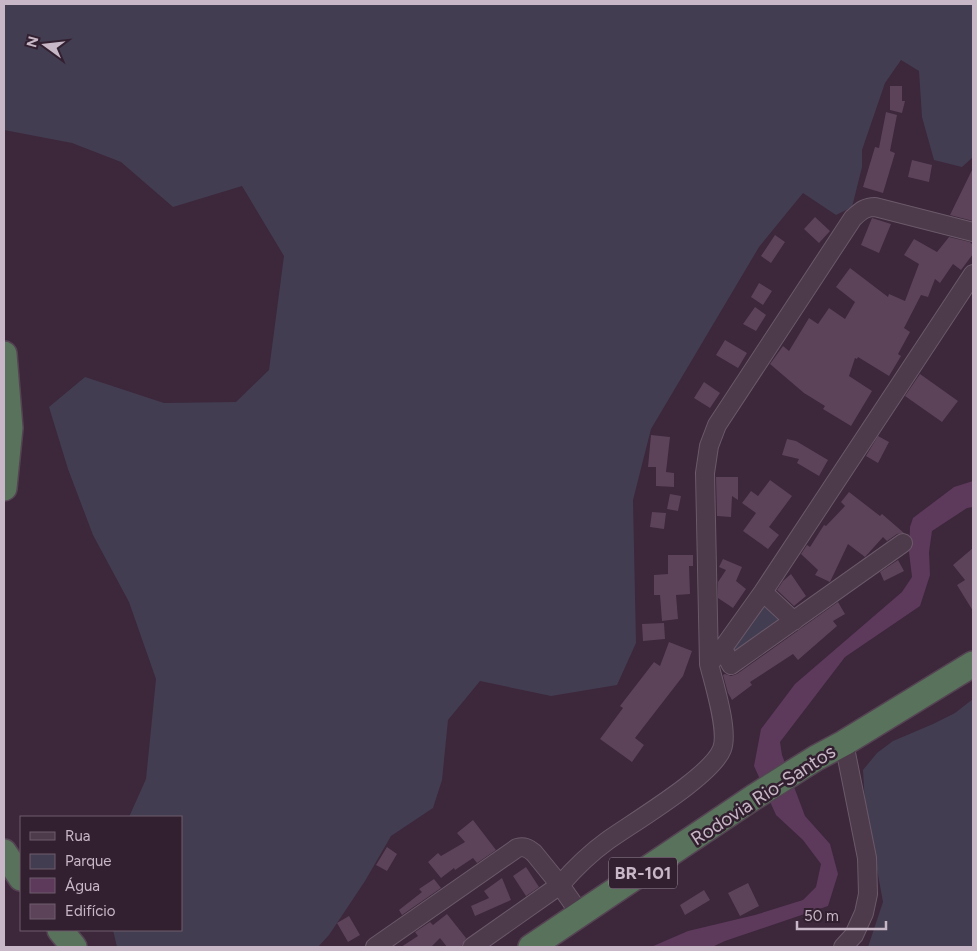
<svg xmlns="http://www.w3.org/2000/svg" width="977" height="951" viewBox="0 0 977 951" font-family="Figtree,sans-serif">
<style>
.green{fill:#433d52}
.water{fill:#5d395b}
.building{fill:#5c435a}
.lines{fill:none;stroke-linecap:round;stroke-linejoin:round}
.minor-casing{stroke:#6b5969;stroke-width:20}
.highway-casing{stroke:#554353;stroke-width:28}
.minor{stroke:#4d3b4b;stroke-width:18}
.highway{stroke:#58725b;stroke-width:25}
.labels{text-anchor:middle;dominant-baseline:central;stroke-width:5;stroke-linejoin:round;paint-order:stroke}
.shield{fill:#322030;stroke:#9b8a99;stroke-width:1}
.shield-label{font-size:18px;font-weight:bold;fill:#c8b7c6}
.street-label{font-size:19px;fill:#c8b7c6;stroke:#322030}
</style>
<rect width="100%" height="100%" fill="#3c273b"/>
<!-- green -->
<path class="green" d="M4,4h969v153l-11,10 -28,-7 -12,-43 -3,-46 -18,-11 -16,23 -23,67v17l-10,40 -16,8 -33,-22 -44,54 -108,182 -18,71 3,143 -19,42 -66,11 -71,-15 -32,39 -6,60 -9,28 -42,28 -26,45 -36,54 -11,12h-201l-4,-17h68v-113h-52l17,-38 10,-100 -27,-77 -36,-67 -25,-66 -19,-62 36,-30 79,26 72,-1 33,-32 15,-114 -42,-70 -69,21 -52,-45 -49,-19 -68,-13z
M764,596l25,24 -57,41 -6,-12z
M973,699v248h-105l15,-45 -18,-98 -2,-34 14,-17 16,-12 40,-17 22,-11z"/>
<!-- water -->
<path class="water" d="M973,481v26l-6,1 -35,23 -3,21 1,23 -10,31 -75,51 -65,85 2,13 23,61 25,28 8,30 -10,32 -103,35 -13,6h-61l37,-16 67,-16 48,-15 13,-13 5,-23 -18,-24 -27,-25 -22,-49 7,-37 34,-45 107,-92 10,-15 -3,-25 1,-25 3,-9 41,-31z"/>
<!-- building -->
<path class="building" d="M890,86h12v15h3l-3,12 -12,-3z
M886,112l11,3 -7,36 5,2 -12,40 -20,-6 12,-40 4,1z
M912,160l20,5 -3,17 -21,-5z
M973,168v53l-23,-6z
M815,217l15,14 -11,12 -15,-14z
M872,218l19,6 -12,29 -18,-8z
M775,235l10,7 -14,21 -10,-7z
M949,237l21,5 3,3v9l-12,16 -8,-6 -13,19 -5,-4 -7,18 -7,-2 -17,33 6,4 -12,22 3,2 -12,20 -31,-19 -1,2 -2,-1 -6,18 23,15 -21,35 -28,-17 2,-3 -21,-13 -34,-29 13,-18 6,5 20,-33 9,6 11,-16 16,11 10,-17 -19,-15 14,-19 38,29 1,-3 16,7 14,-37 -15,-9 10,-16 23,13z
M759,283l13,8 -9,14 -12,-8z
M755,307l11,8 -10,16 -13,-7z
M725,340l22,13 -9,15 -22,-13z
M920,374l38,27 -16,21 -37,-26z
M704,382l16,11 -10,15 -16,-10z
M651,435l19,2 -4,35 8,1v14l-18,-1v-19h-8z
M878,436l11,6 -11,21 -12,-7z
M787,439l9,2 32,19 -9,16 -22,-13 2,-4 -17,-4z
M716,477h22v23l-6,-4 -1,21 -14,-1z
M770,480l22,16 -23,31 10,8 -11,14 -25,-18 13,-18 -14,-10 9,-12 7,5z
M849,492l31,24 2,-2 22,19 -7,1 -10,7 -4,-4 -18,20 -17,-13 -18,38 -15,-7 3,-5 -17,-16 6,-9 3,2 14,-22 2,1 19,-20 -4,-4z
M670,494l11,2 -3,15 -11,-2z
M652,512l14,1 -2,16 -14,-2z
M973,548v63l-16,-26 8,-5 -12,-15z
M668,555h25v11h-4l1,28 -14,1 2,24 -16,2 -2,-26h-6v-20l14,-1z
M723,559l19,8 -6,14 10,8 -13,19 -15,-10v-16l8,-12 -7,-3z
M898,560l6,11 -20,10 -4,-9z
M791,574l15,22 -12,10 -17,-16 6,-9z
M838,602l7,12 -12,7 4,5 -39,34 -5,-6 -43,28 2,3 -20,15 -4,-7 -5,-18 2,-1 6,2 6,-2z
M664,623l1,16 -22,2 -1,-17z
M669,642l23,9 -9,25 -48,62 9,7 -12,17 -32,-23 23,-31 -3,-2 34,-44 6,4z
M473,820l23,30 -19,13 -4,-5 -18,12 -1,-2 -13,10 -13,-16 10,-9 3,3 24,-14 -8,-9z
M387,847l10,7 -10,17 -11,-6z
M526,867l13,20 -13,9 -13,-20z
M502,878l9,22 -36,16 -4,-10 18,-8 -5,-7z
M434,879l7,9 -39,27 -3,-5 23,-18 -3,-3z
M748,883l11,23 -19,10 -12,-23z
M704,890l6,10 -25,15 -5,-10z
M447,914l19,24 -5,9h-14l-7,-9 -9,9h-30l17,-11 -3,-4 15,-10 3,3z
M349,916l11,19 -12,7 -11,-19z"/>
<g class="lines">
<defs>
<path id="minor" d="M763,592l31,29
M723,648l8,17 172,-122
M709,664l-4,-191 4,-27 8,-21 136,-207c8,-7 12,-11 22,-11l98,25
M581,915l-21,-30c14,-16 29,-31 47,-44 25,-18 105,-65 115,-92 7,-18 -8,-65 -13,-85l14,-16 40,-56 210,-318
M375,947l142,-99c7,-2 11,0 17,5l26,32 -88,62
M843,947l11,-12 10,-22 4,-19 -1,-36 -23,-115"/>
<path id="highway" d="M4,354l6,74 -6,60
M4,852l17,26
M60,930l14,17
M531,947l223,-150 62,-39 28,-15 129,-79"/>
</defs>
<!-- minor casing -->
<use href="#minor" class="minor-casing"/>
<!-- highway casing -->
<use href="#highway" class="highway-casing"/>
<!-- minor -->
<use href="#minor" class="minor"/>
<!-- highway -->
<use href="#highway" class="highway"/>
</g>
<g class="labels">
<!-- shield labels -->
<rect class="shield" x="609" y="857.5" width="68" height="31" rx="4"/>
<g class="shield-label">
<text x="643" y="873">BR-101</text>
</g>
<!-- street labels -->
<g class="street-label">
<text transform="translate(763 795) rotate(-33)">Rodovia Rio-Santos</text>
</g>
</g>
<!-- border -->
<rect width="977" height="951" fill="none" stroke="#c8b7c6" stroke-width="10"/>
<!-- legend -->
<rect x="20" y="816" width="162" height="115" fill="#322030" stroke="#6e5c6c"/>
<rect x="30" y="832" width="25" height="8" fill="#4d3b4b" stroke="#6e5c6c"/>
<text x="65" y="841" font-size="15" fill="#c8b7c6">Rua</text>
<rect x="30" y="854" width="25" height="15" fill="#433d52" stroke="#6e5c6c"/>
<text x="65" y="866" font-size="15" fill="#c8b7c6">Parque</text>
<rect x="30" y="878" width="25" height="15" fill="#5d395b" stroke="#6e5c6c"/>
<text x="65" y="891" font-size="15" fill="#c8b7c6">Água</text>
<rect x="30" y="904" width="25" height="15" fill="#5c435a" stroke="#6e5c6c"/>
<text x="65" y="916" font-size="15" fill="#c8b7c6">Edifício</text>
<!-- north arrow -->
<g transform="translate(45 45) rotate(285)" stroke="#322030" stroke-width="4" paint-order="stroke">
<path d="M0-4L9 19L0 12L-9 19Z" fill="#c8b7c6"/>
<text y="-8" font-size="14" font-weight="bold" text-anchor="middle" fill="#c8b7c6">N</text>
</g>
<!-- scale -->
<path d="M797 921v8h89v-8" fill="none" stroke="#c8b7c6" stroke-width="2.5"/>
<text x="804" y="921" font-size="15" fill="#c8b7c6" stroke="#322030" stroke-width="4" paint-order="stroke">50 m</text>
</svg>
